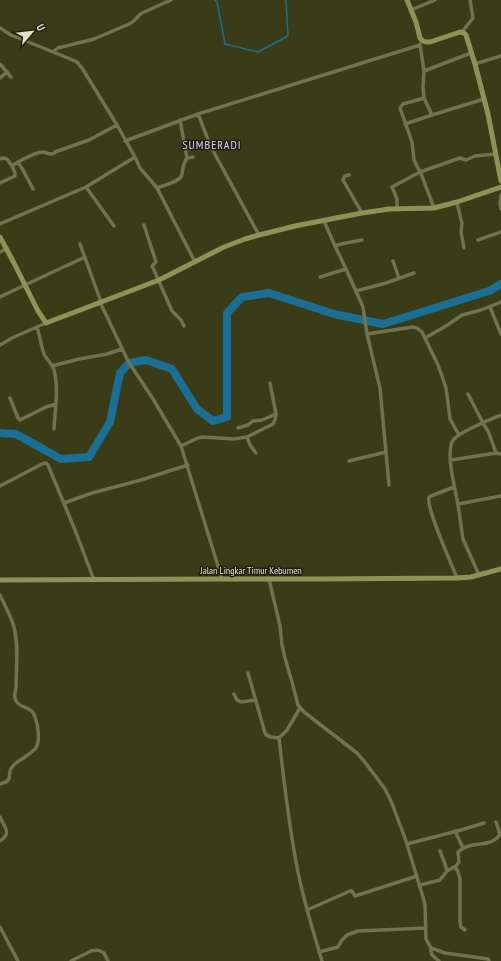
<svg xmlns="http://www.w3.org/2000/svg" width="501" height="961" viewBox="0 0 501 961" font-family="'PT Sans Narrow',sans-serif">
<style>
.lines{fill:none;stroke-linecap:round;stroke-linejoin:round}
.stream{stroke:#1b6f94;stroke-width:1.5}
.river{stroke:#1b6f94;stroke-width:8}
.street{stroke:#6f734e;stroke-width:3.5}
.secondary{stroke:#8d9357;stroke-width:5}
.labels{text-anchor:middle;dominant-baseline:central;stroke-width:3;stroke-linejoin:round;paint-order:stroke}
.street-label{font-size:10px;fill:#dee1cc;stroke:#202111}
.quarter-label{font-size:12px;letter-spacing:1px;fill:#dad2fd;stroke:#202111}
</style>
<rect width="100%" height="100%" fill="#393c16"/>
<g class="lines">
<!-- stream -->
<path class="stream" d="M215,0l2,2 8,42 33,8 30,-16 -2,-35 -1,-1"/>
<!-- river -->
<path class="river" d="M0,433l16,1 45,25 28,-2 21,-35 10,-49 9,-10 17,-3 26,9 25,40 16,12 14,-4v-104l15,-16 27,-4 65,21 49,10 106,-33 12,-7"/>
<!-- street -->
<path class="street" d="M411,10l24,-10
M0,28l11,7 57,23 9,4 5,6 35,57 18,32 5,11 17,20 38,74
M462,32l11,-14 -3,-18
M420,44l4,27 -1,15 1,12 -21,6 -3,4 12,34 2,18 8,16 12,32
M53,52l5,-4 36,-9 35,-15c6,-2 8,-8 13,-11l29,-13
M0,64l11,13
M475,64l26,-8
M424,71l47,-18
M0,78l7,-6
M198,114l13,33 48,88
M432,115l52,-16
M180,120l7,38
M405,124l27,-9 -8,-17
M125,141l73,-27 222,-69
M0,159l3,-1 4,1 5,7
M349,175l-4,1 -2,4 19,33
M0,183l15,-7v-3l-3,-7 6,-4
M86,187l28,39
M157,188c7,-3 24,-6 25,-14 1,-7 1,-10 5,-16l6,-1
M33,189l-10,-19 -5,-8c6,-3 18,-10 24,-10 6,0 6,4 13,1v-1l34,-12 28,-15
M501,195l-1,8 1,6
M457,202l5,22 -1,8 3,16
M397,209v-10l-5,-12 28,-15 40,-14 6,2 9,-4 21,-2
M324,221l11,25 11,23 17,38 4,27 13,54 9,97
M0,224l86,-37 49,-30
M144,225l12,37 -4,4 2,4 18,41 9,9 3,6
M478,240l23,-8
M80,244l21,58
M335,246l6,-2 21,-4
M0,252l6,-3
M393,261l6,17
M320,277l26,-8
M356,291l30,-8 28,-10
M0,297l25,-12 60,-28
M100,302l28,59 25,38 28,47 41,133
M490,307l11,27
M37,327c3,9 4,19 7,27 3,6 8,10 10,16 5,18 1,40 0,59
M367,334l46,-7 4,1 5,4 16,33 4,11 4,12 4,31 9,16
M425,338l21,-12 16,-11 19,-5 20,-8
M0,345l14,-8 32,-14
M52,366l27,-7 28,-5 15,-5
M468,394l15,29 5,8 7,19 1,3 5,1
M10,398l8,20 2,2 26,-13 10,-3
M238,428l10,-3 5,-4 9,-1 14,-6
M247,437l3,8 6,8
M181,446l17,-8 4,-1 32,2 13,-2 26,-13 2,-4 1,-6 -6,-31
M451,460l45,-7
M349,461l37,-9
M0,486l42,-22 4,-1 2,2 27,65 19,50
M454,487l-23,9c-1,0 -2,1 -2,2 -3,10 23,67 28,80
M64,503l28,-10 49,-13 47,-15
M458,504l43,-8
M479,575l-16,-36c-2,-12 -3,-23 -5,-34 -2,-14 -14,-55 -4,-66 9,-9 35,-19 47,-24
M269,579l11,47 2,19 3,13 7,24 6,23 6,7 53,41 7,8 21,28 6,12 14,37 18,59 2,8 1,34 5,9v3l1,4 7,6
M0,595c5,11 11,21 14,32 5,20 2,41 2,61 -7,23 16,15 19,29 3,8 6,25 0,32 -3,3 -7,6 -10,8 -4,3 -9,5 -12,9 -8,8 3,14 -13,18
M248,673l17,60c3,5 8,4 14,5
M234,694l3,6 4,2 15,-2
M300,708l-13,22 -8,8c5,45 10,90 19,134 6,30 15,59 24,89
M0,817c5,11 12,16 0,24
M455,831l8,17
M407,844l54,-14 23,-7
M440,851l5,13 2,7
M455,867l3,5 2,7v43l1,5 4,3
M420,885l20,-5 7,-9 9,-5 3,-4 -1,-10c11,-12 34,-3 42,-18l-4,-12
M307,910l43,-19h2l3,5 62,-20
M0,927l18,34
M431,948l14,5 43,6 1,2
M319,952l19,-5 4,-7 5,-5 11,-4 68,-3
M71,961l20,-10 7,-1 6,3 4,8"/>
<!-- secondary -->
<path class="secondary" d="M407,0l9,22 4,16 3,3 3,1h4l30,-10 4,1 2,2 9,29 13,50 13,67
M0,237l14,26 24,48 8,12 113,-43 65,-33 21,-8 14,-4 36,-9 67,-13 27,-4 45,-1 23,-6 44,-15
M0,580l222,-1h100l135,-1 14,-1 30,-8"/>
</g>
<g class="labels">
<!-- street labels -->
<g class="street-label">
<text x="251" y="570">Jalan Lingkar Timur Kebumen</text>
</g>
<!-- quarter labels -->
<g class="quarter-label">
<text x="212" y="144">SUMBERADI</text>
</g>
</g>
<!-- north arrow -->
<g transform="translate(32 32) rotate(62)" stroke="#202111" stroke-width="3" paint-order="stroke">
<path d="M0-3L7 15L0 10L-7 15Z" fill="#dee1cc"/>
<text y="-6" font-size="11" font-weight="bold" text-anchor="middle" fill="#dee1cc">U</text>
</g>
</svg>
